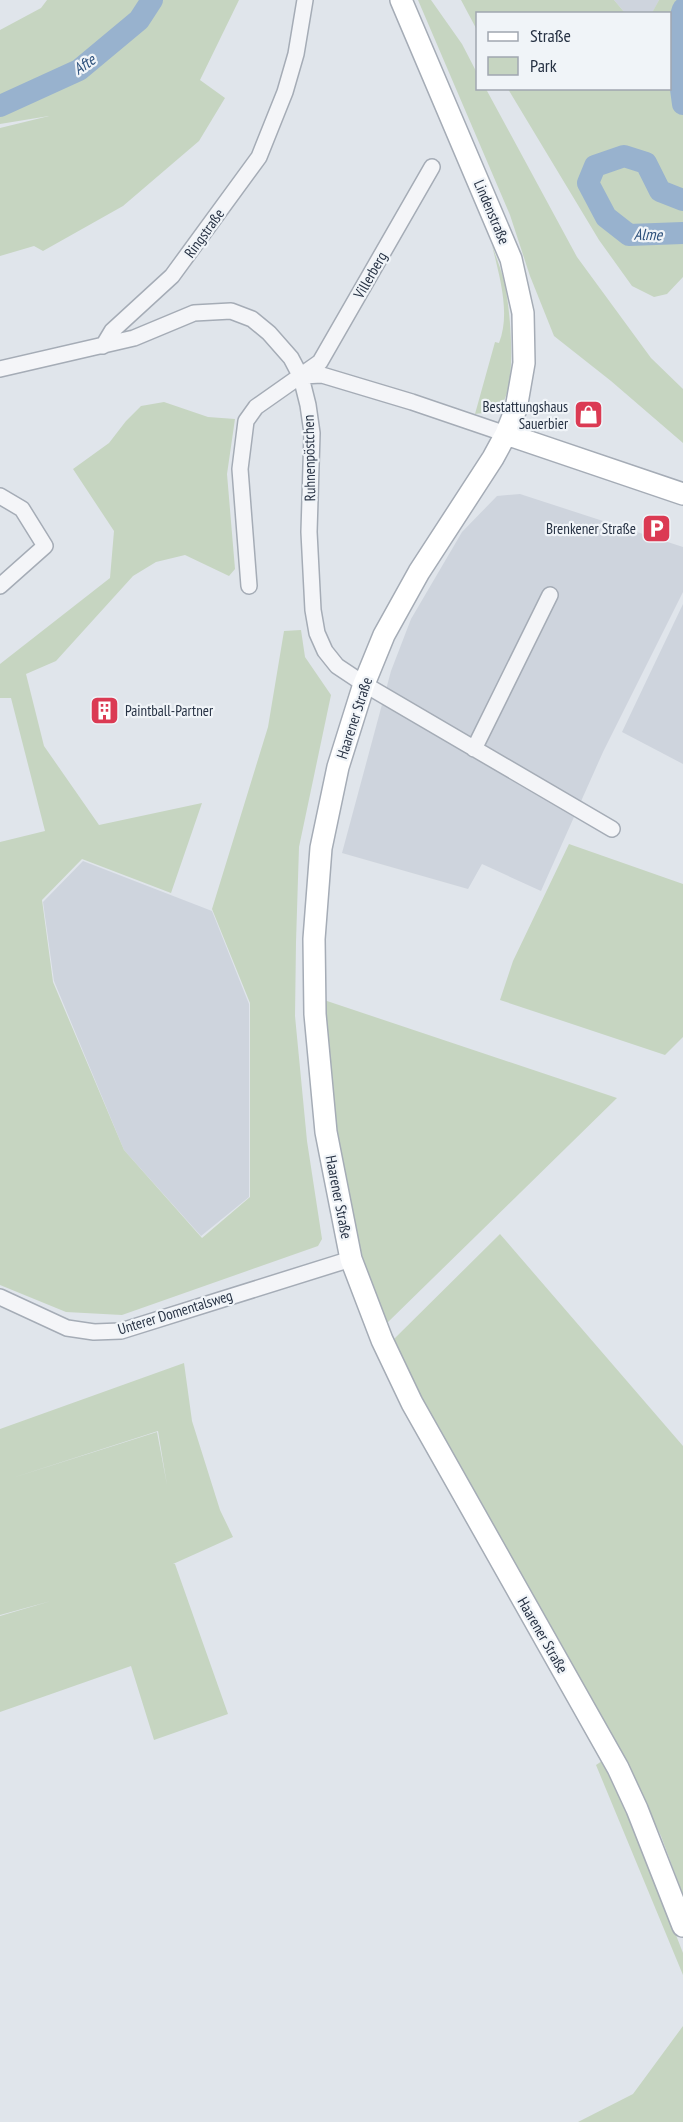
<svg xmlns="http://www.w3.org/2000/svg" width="683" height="2122" viewBox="0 0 683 2122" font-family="'PT Sans Narrow',sans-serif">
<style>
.built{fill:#ced4dd}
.green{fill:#c6d5c1;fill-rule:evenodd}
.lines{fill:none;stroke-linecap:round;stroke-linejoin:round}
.river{stroke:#98b2ce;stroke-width:22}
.street-casing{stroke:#a5acb6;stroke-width:18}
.secondary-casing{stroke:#a5acb6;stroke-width:24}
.street{stroke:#f4f5f8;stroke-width:15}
.secondary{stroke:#fff;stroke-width:21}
.labels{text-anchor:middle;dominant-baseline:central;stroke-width:4.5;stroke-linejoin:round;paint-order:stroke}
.street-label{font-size:15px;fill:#273244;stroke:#f0f4f8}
.poi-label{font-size:15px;fill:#273244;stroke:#f0f4f8;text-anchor:end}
.water-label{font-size:16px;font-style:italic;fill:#2d517c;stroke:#f0f4f8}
</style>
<rect width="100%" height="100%" fill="#e0e5eb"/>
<!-- built -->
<path class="built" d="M614,0h45l-7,14 -27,-1z
M520,494l163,53v45l-80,160 -62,139 -59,-27 -14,25 -126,-36 49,-182 20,-52 51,-87 35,-36z
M683,604v160l-61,-32z
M83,861l129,50 37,93v193l-48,39 -77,-86 -70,-169 -11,-79z"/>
<!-- green -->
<path class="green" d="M47,0h192l-39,80 25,18 -26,43 -76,65 -80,45 -9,-5 -34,10v-128l49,-12 -49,8v-94l41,-22z
M418,0h13l31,44 15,29 1,15 8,1 91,168 74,101 32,31v54l-72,-62 -57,-45 -24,-60 -20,-61z
M461,0h153l11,13 -147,1 -1,16z
M659,0h24v277l-16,17 -13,3 -22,-11 -33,-46 -91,-151 162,-1v-74l-18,-1z
M492,245c4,12 9,24 12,36 6,24 14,105 -3,124 -7,7 -17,8 -26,9l20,-72 4,1c12,-30 0,-68 -7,-98z
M164,402l44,15 27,2 -8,55 8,95 -6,7 -44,-21 -29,7 -23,14 -77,85 -30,13 18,72 55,79 103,-22 -31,90 -89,-34 -40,41 11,82 71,168 78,88 48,-41v-194l-38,-94 56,-182 16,-96 17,-1 4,27 26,38 -32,152 -3,95 -1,74 12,125 15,98 -4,7 -196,69 -56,-3 -66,-27v-443l45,-11 -34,-133h-11v-34l110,-86 4,-47 -41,-62 36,-26 17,-22 15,-15z
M569,844l114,40v153l-18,18 -165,-55 13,-39z
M324,1000l293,98 -231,226 -32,-92 -22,-106z
M500,1234l183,212v449l-22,-59 -43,-87 -173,-303 -53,-105z
M184,1363l8,58 28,89 13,27 -60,27h2l53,150 -74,26 -23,-74 -131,46v-96l51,-15 -51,14v-186zM158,1431l9,54 -10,-53 -148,47z
M602,1761l36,77 45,115v22l-87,-210z
M683,2026v96h-105l55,-28z"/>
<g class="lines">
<!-- river -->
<path class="river" d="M683,9l-9,28 9,67
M0,106l79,-36 60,-50 13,-20
M683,200l-23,-9 -14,-28 -22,-7 -29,10 -7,17 18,34 23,18 54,-2"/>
<defs>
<path id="street" d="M103,346l9,-15 60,-55 87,-119 26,-65 11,-38 9,-54
M0,369l134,-31 60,-25 37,-2 21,8 17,14 22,25 10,19 7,28 4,28 -3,99 4,78 4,23 8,18 12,15 27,18 248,145
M302,376l20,-1 90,27 94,32
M0,496l22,13 23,37 -45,40
M249,586l-9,-117 6,-48 10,-14 64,-45 112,-195
M474,749l76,-154
M0,1297l67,31 27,4 27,-1 230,-72"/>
<path id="secondary" d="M401,0l110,259 12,54 1,50 -8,46 -10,25 -13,24 -74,114 -35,63 -20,49 -26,83 -17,81 -7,91 1,75 11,118 25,127 31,81 30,63 206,365 19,41 46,117
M506,434l177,60"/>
</defs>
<!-- street casing -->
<use href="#street" class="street-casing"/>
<!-- secondary casing -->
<use href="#secondary" class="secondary-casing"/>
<!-- street -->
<use href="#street" class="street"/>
<!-- secondary -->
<use href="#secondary" class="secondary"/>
</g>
<!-- icons -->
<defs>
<symbol id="shop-square" viewBox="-11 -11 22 22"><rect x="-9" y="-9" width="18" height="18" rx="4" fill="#db3a53" stroke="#f0f4f8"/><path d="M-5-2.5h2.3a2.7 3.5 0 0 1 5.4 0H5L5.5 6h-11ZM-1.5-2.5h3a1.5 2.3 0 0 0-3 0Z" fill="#fff"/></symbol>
<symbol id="parking-square" viewBox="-11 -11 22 22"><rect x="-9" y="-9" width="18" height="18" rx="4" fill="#db3a53" stroke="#f0f4f8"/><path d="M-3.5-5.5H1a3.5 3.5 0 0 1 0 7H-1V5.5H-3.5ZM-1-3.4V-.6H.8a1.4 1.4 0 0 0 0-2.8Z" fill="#fff"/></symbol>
<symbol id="building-square" viewBox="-11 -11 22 22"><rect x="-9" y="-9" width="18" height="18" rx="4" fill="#db3a53" stroke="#f0f4f8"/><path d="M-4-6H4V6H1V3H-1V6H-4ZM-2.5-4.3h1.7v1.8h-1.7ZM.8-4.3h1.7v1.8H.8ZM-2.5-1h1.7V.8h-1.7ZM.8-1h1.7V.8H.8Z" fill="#fff"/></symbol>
</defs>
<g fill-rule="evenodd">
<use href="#shop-square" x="572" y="398" width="33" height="33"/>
<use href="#parking-square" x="640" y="512" width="33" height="33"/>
<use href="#building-square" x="88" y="694" width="33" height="33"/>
</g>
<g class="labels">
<!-- street labels -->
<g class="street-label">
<text transform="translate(492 212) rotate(67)">Lindenstraße</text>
<text transform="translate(204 233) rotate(-54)">Ringstraße</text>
<text transform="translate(370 275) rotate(-60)">Villerberg</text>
<text transform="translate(309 458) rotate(-91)">Ruhnenpöstchen</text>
<text transform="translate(354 718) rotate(-72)">Haarener Straße</text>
<text transform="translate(339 1197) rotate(79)">Haarener Straße</text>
<text transform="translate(175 1312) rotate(-17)">Unterer Domentalsweg</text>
<text transform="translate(543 1635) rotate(60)">Haarener Straße</text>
</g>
<!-- poi labels -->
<g class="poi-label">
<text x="568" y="406">Bestattungshaus<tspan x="568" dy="17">Sauerbier</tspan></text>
<text x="636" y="528">Brenkener Straße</text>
<text x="125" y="710" text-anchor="start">Paintball-Partner</text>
</g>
<!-- water labels -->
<g class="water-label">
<text transform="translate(84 64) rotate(-35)">Afte</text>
<text transform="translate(648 234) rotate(1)">Alme</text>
</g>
</g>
<!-- legend -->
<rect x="476" y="12" width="195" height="78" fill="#f0f4f8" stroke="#a0a6b0" stroke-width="1.5"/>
<rect x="488" y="32" width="30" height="9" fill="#ffffff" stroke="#a0a6b0" stroke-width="1.5"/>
<text x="530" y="42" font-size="18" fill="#273244">Straße</text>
<rect x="488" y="57" width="30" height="18" fill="#c6d5c1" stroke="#a0a6b0" stroke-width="1.5"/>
<text x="530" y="72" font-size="18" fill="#273244">Park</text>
</svg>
